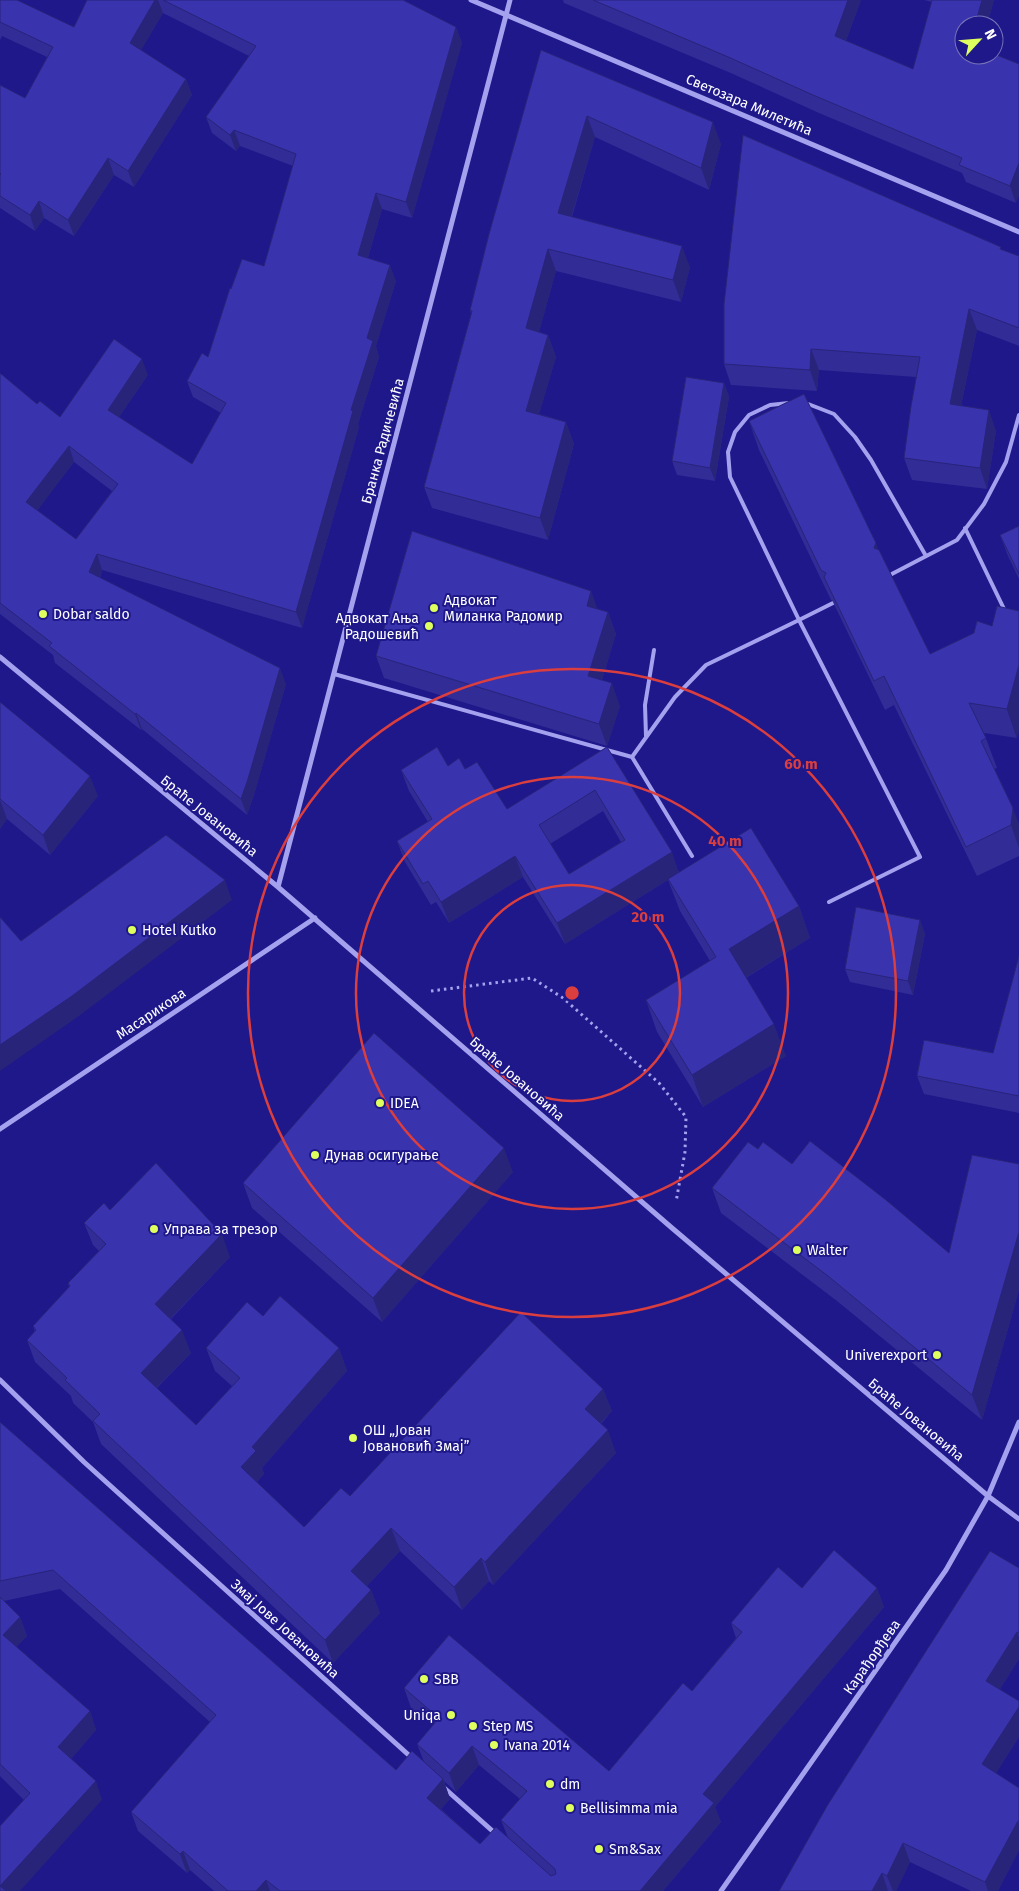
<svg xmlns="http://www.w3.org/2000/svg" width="1019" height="1891" viewBox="0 0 1019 1891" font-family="'Fira Sans',sans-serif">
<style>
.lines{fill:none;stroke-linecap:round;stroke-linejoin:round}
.path{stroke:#a4a1ee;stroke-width:3;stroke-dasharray:2.5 4;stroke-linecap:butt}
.lane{stroke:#a4a1ee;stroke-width:4}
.street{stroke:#a4a1ee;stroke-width:5}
.wall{fill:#312c96;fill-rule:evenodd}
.shaded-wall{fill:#28247a}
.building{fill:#3933ae;stroke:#28247a;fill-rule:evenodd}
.ring{fill:none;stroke:#da3e3e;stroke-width:2.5}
.poi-dot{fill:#deff5e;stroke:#1e188a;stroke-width:2}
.labels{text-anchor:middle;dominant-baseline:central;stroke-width:4;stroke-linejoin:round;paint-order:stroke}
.street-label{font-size:14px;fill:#fff;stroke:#1e188a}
.poi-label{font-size:14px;fill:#fff;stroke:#1e188a;text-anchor:start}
.centre{fill:#da3e3e;stroke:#1e188a;stroke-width:2.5}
.ring-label{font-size:15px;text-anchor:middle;font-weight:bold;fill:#da3e3e;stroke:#1e188a;stroke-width:4;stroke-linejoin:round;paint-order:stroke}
</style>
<rect width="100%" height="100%" fill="#1e188a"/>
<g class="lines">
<!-- path -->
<path class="path" d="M431,991l101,-13 31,20 96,85 27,34 -1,35 -9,50"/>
<!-- lane -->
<path class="lane" d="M803,402l31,12 21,23 16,23 55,96
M789,403l-19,2 -21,10 -14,17 -7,20 2,25 69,143 34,-17
M965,528l40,83
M888,576l69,-36 27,-36 22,-42 13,-47
M334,674l298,83 43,-60 31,-32 93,-45 121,237 -91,45
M646,736l-1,-31 9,-55
M632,757l60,99"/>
<!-- street -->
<path class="street" d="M471,0l548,232
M0,657l278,230 394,341 316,268 31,23
M278,887l232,-887
M0,1129l315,-211
M0,1380l84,82 328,296
M442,1786l55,49
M721,1891l225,-321 42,-74 31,-74"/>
</g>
<!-- wall -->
<path class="wall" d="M0,0l74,27 13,-27h316l53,27 6,16 -50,175 -30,-9 -14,49 28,23 -20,65 3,11 -21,67 1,3 -57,201 -200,-58 -2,8 186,106 -32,111 -7,20 -105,-86 -1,1 -86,-67 -2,-8 -53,-41v-241l37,31 23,13 88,-42 -29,42 73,47 29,-51 -28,-16 -6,-16 21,-24 23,-68 33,-23 29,-100 -53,-20 -4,5 -24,-18 -6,-16 43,-61 -86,-43 -22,37 45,29 6,16 -58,92 -20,-12 -40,61 -30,-18 -9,13 -35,-23v-123l25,13 22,-41 -45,-21 -2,4zM74,462l38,29 -36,48 -39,-29z
M563,0h298l-15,41 67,28 19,-67 -8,-2h70l-7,25h-23l52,178 -50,-21 -4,-9 -143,-60 -86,-39 -169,-71z
M541,50l180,94 -12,46 -114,-53 -23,80 118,50 -9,35 -125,-31 -17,61 9,3 8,22 -17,57 27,8 8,22 -26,96 -116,-32 -8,-21 47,-173 -1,-4z
M1001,247v3l18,6v90l-42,-16 -16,76 35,25 -9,58 -75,-9 -8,-22 12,-81 -97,-7 -2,21 -86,-6 -7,-21z
M724,383l5,14 -14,84 -38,-6 -5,-14z
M749,421l129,129 52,104 44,-21 3,-12 40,117 -33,-5 13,35 -3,1 25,55v32l-42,20 -83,-171 -9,5 -53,-110h-1l-72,-150z
M1019,526v53l-11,-23 -8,-21z
M591,591l6,18 11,3 8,22 -14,46 18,26 -13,40 -223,-68 -8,-22z
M0,702l98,94 -48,59 -43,-36 -7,10z
M607,747l72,125 120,34 11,32 -64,40 40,78 -83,51 -46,-75 -11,-32 64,-39 -30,-50 -12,-31 -103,64 -42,-67 -74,46 -13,-21 -5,3 -26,-43 -8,-21 31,-19 -19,-31 -8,-21 47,-4 17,3 42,40zM603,811l18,31 -52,32 -19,-30z
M920,920l5,14 -12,61 -63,-13 -5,-13z
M1019,956v157l-95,-19 -7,-18 76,-23z
M758,1149l34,15 157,89 70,-89v126l-37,130 -145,-119 -116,-88 -9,-25z
M513,1172l-131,150 -130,-114 -9,-25z
M110,1210l120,47 -59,62 20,34 -34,35 39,37 36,-39 -17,-15 -9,-23 57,-32 76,32 8,23 -85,97 2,6 -7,8 47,45 46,-31 253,-107 9,22 -11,13 15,29 -123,132 -4,-4 -27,29 -62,-59 -33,35 4,4 9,23 -47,50 -232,-219 -8,-22 -20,-19 -2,-7 -36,-34 -8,-22 8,-8 -2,-6 36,-39 -1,-4 31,-32 -6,-6 -9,-22z
M0,1422l396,348 28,-8 -7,-18 16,-18 -22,-18 -7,-20 205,83 83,-80 44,-53 -5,-15 71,-35h75l7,19 -169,200 6,15 -58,69h-449l-24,-21 -3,3 -49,-42 -7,-19 79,-90 -150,-133 -56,12 16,16 7,19 -11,11 74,64 6,19 -25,29 31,41h-78l-24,-24zM479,1765l41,34 -19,21 7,18 -28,6 -39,-35 9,-10 -6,-18 12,11z
M1019,1568v91l-19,30 19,48 -23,36 23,15v62l-21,41h-27l-61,-29 -14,29h-117z"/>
<!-- shaded-wall -->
<path class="shaded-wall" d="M155,0h3l5,13 -27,46 -6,-16z
M848,0h13l-20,54 -6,-18z
M982,0h12l-7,25h-12z
M456,27l6,16 -50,175 -6,-16z
M186,79l6,16 -58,92 -6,-16z
M587,116l8,21 -29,98 -8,-22z
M713,122l8,22 -12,46 -8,-22z
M234,130l6,16 -4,5 -6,-16z
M108,158l6,17 -40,61 -6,-16z
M1019,163v33l-3,7 -6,-17z
M376,193l6,16 -18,62 -6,-16z
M39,201l5,17 -9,13 -5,-16z
M682,246l8,21 -9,35 -8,-22z
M548,249l8,22 -22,79 -8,-22z
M390,265l6,16 -20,65 3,11 -21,67 1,3 -57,201 -6,-16 71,-274z
M969,309l8,21 -20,95 -7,-21z
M548,335l8,22 -22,75 -8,-21z
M811,349l8,21 -2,21 -7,-21z
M142,359l6,16 -35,51 -5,-16z
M724,383l5,14 -14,84 -5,-13z
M989,410l7,21 -9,58 -7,-21z
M566,422l8,22 -26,96 -8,-22z
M69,446l5,16 -42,56 -6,-16z
M876,543l11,30 -13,-25z
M97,554l5,16 -7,19 -6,-17z
M591,591l8,22 -12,-7z
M608,612l8,22 -20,65 -8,-23z
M1019,665v67l-2,6 -10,-29z
M280,668l6,16 -32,111 -7,20 -6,-16z
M612,683l8,23 -13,40 -8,-22z
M136,713l6,16 -1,1 -6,-16z
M90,776l8,20 -48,59 -7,-20z
M0,800l7,19 -7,10z
M1013,808l6,16v24l-8,-23z
M672,852l7,21 -114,71 -8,-21z
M515,856l8,21 -74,46 -8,-21z
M225,880l7,20 -153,116 -79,55v-26z
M799,906l11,32 -70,43 -11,-32z
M920,920l5,14 -12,61 -5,-14z
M774,1024l12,32 -83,51 -11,-32z
M504,1148l9,24 -131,150 -9,-24z
M1019,1232v58l-37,130 -10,-25z
M222,1234l8,23 -67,69 -8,-22z
M182,1330l9,23 -42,42 -8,-22z
M339,1348l8,23 -85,97 2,6 -15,16 -8,-23 11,-20z
M603,1389l9,22 -19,20 -8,-22z
M608,1430l8,23 -123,132 -8,-23z
M391,1528l9,23 -41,43 -8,-23z
M481,1558l8,23 -27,29 -8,-23z
M877,1588l7,19 -169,200 6,15 -58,69h-23l63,-97z
M371,1590l9,23 -47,50 -8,-23z
M20,1617l7,19 -17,18 -7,-19z
M1017,1632l2,5v22l-26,41 -7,-19z
M1019,1707v30l-29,46 -8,-19z
M90,1711l6,19 -31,36 -7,-19z
M472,1746l7,19 -23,27 -7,-19z
M443,1779l7,20 -16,18 -7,-19z
M96,1781l6,19 -82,91h-18l-2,-5z
M1018,1821l1,4v25l-21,41h-10l-3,-9z
M903,1843l7,19 -14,29h-3l-6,-15z
M183,1851l7,19 -3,3 -7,-19z
M882,1873l6,18h-16z
M266,1880l4,11h-14z"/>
<!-- building -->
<path class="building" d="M0,0h17l57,27 13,-27h68l-25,43 56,36 -58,92 -20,-13 -40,62 -29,-19 -9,14 -30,-19v-21l1,-1 -1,-1v-88l25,13 28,-51 -53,-25z
M163,0h240l53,27 -50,175 -30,-9 -18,62 32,10 -23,73 6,3 -22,69 2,1 -57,201 -199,-58 -8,18 191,96 -32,111 -7,20 -105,-86 -1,1 -86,-68 3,-3 -52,-40v-230l37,31 3,-3 20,16 54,-78 28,20 -34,51 84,54 34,-61 -39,-22 15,-28 6,4 22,-69 1,1 11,-30 22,7 32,-112 -62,-24 -4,5 -24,-18 50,-71zM69,446l49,38 -42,55 -50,-37z
M593,0h255l-13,36 78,33 19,-69h50l-7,25h-11v30h30v-1l25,10v99l-9,23 -51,-21 3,-7 -149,-63 -87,-39z
M541,50l172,72 -12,46 -114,-52 -29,97 124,33 -9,34 -125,-31 -22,79 22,7 -22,76 40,11 -26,96 -116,-31 48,-176 -2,-1 19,-76z
M743,135l258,112 -1,2 19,7v72l-50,-19 -19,95 39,6 -9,58 -76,-10 7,-52 9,-49 -109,-8 -1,21 -86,-6v-60z
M686,377l38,6 -14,85 -38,-7z
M804,394l72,149 -2,5 5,2 51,104 44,-21 3,-12 15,5 5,-20 22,5v54l-12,44 -38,-6 17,35 -5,3 32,67 -2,17 -45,22 -82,-171 -10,5 -50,-104 2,-4 -5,-3 -72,-149z
M1019,526v48l-19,-39z
M412,531l179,60 -4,15 21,6 -20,64 24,7 -13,41 -223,-68z
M0,702l90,74 -47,59 -43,-36z
M437,747l11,19 11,-8 6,11 12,-7 30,47 100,-62 65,105 -115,71 -42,-67 -74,46 -13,-21 -5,3 -26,-43 35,-22 -31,-49zM595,790l30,50 -56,34 -30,-49z
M751,828l48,78 -70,43 45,75 -82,51 -46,-75 70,-43 -48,-78z
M166,835l59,45 -153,116 -72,49v-128l21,24z
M856,907l64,13 -12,61 -63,-12z
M1019,956v140l-102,-20 7,-36 69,13z
M374,1033l130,115 -131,150 -130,-115z
M810,1141l76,59 63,53 23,-98 47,9v68l-47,163 -144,-119 -116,-88 36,-46 10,7 5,-7 29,22z
M156,1163l66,71 -67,70 27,26 -41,43 55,52 44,-47 -34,-30 41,-46 16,14 17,-20 59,52 -87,99 4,4 -15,16 63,60 37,-39 9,8 171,-184 82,77 -18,20 23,21 -123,132 -4,-4 -27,29 -63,-59 -40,43 20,19 -46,50 -232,-219 7,-7 -35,-34 2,-2 -40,-38 9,-10 -3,-4 37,-40 -2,-3 38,-39 -22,-21 20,-20 6,7z
M0,1422l396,348 16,-19 31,28 -16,19 53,46 16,-17 55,49 5,-2 -1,-5 -54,-49 26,-29 -55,-45 -23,27 -32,-29 22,-26 -35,-30 45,-53 160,136 74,-88 9,8 50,-59 -11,-9 47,-56 24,21 32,-38 43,38 -174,206 11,9 -74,88h-360l-14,-11 -10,11h-28l-45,-40 -3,3 -49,-42 85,-97 -163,-145 -53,11z
M990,1551l29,17v65l-2,-1 -31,49 33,20v6l-37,57 37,24v34l-1,-1 -33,61 -82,-39 -16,33 -5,-3 -10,18h-93l48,-85z
M0,1597l20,20 -17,18 87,76 -32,36 38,34 -96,105 6,5h-6v-65l30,-33 -30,-29z"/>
<!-- distance rings -->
<g class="ring">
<circle cx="572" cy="993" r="108"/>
<circle cx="572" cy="993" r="216"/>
<circle cx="572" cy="993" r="324"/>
</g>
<!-- markers -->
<g class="poi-dot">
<circle cx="434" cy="608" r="5"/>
<circle cx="43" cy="614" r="5"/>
<circle cx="429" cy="626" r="5"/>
<circle cx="132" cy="930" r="5"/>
<circle cx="380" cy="1103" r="5"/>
<circle cx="315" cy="1155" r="5"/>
<circle cx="154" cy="1229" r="5"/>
<circle cx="797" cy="1250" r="5"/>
<circle cx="937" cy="1355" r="5"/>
<circle cx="353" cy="1438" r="5"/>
<circle cx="424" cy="1679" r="5"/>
<circle cx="451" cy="1715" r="5"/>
<circle cx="473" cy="1726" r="5"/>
<circle cx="494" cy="1745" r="5"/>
<circle cx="550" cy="1784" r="5"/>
<circle cx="570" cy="1808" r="5"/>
<circle cx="599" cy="1849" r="5"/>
</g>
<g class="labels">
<!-- street labels -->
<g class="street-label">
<text transform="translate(749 105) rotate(23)">Светозара Милетића</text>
<text transform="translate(383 441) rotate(-75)">Бранка Радичевића</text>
<text transform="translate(209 816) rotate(39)">Браће Јовановића</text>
<text transform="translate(151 1014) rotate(-34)">Масарикова</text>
<text transform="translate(517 1079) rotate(41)">Браће Јовановића</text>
<text transform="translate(916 1420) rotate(40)">Браће Јовановића</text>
<text transform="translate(285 1629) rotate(42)">Змај Јове Јовановића</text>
<text transform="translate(872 1657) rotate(-55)">Карађорђева</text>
</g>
<!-- poi labels -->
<g class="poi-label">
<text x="444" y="600">Адвокат<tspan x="444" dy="16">Миланка Радомир</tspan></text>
<text x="53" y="614">Dobar saldo</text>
<text x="419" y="618" text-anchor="end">Адвокат Ања<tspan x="419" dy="16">Радошевић</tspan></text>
<text x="142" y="930">Hotel Kutko</text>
<text x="390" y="1103">IDEA</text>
<text x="325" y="1155">Дунав осигурање</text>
<text x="164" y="1229">Управа за трезор</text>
<text x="807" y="1250">Walter</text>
<text x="927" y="1355" text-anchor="end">Univerexport</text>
<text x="363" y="1430">ОШ „Јован<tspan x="363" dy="16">Јовановић Змај”</tspan></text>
<text x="434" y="1679">SBB</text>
<text x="441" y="1715" text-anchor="end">Uniqa</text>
<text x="483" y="1726">Step MS</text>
<text x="504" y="1745">Ivana 2014</text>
<text x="560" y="1784">dm</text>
<text x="580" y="1808">Bellisimma mia</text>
<text x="609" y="1849">Sm&amp;Sax</text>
</g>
</g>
<circle cx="572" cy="993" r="8" class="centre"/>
<g class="ring-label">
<text x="801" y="769">60 m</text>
<text x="725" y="846">40 m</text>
<text x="648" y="922">20 m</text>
</g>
<!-- north arrow -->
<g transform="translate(979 40) rotate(64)"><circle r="24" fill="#1e188a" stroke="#7874b9"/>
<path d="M0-4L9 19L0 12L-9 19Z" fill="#deff5e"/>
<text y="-8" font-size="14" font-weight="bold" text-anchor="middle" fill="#ffffff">N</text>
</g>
</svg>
